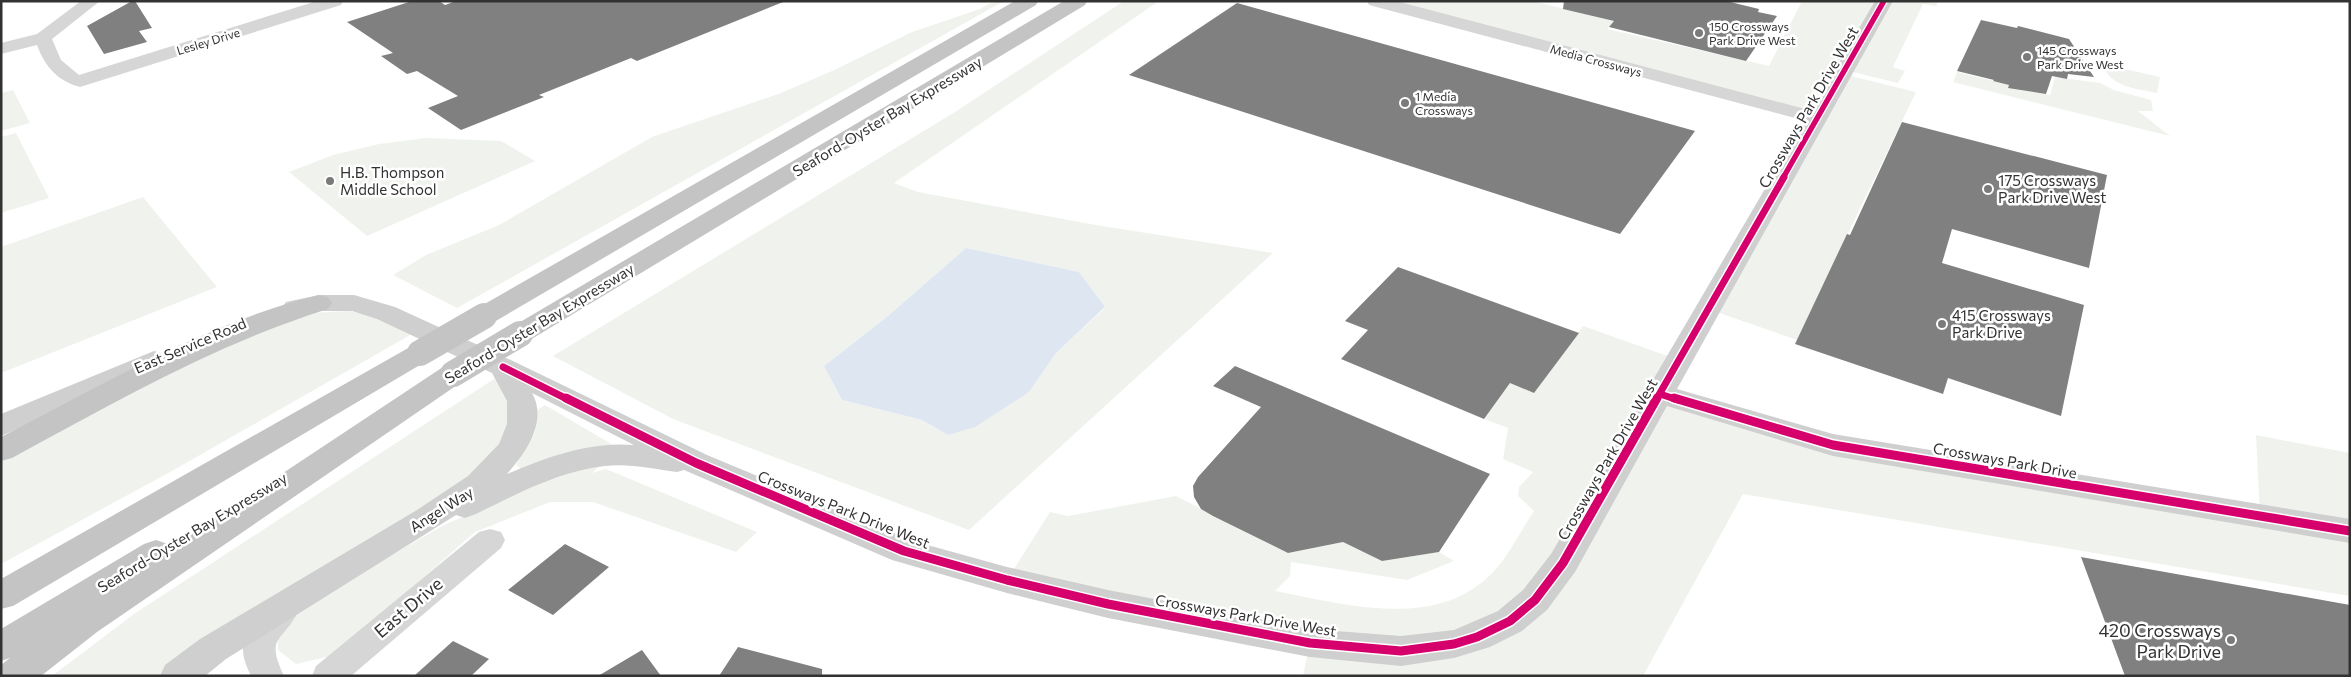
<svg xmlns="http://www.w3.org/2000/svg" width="2351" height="677" viewBox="0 0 2351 677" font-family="Commissioner,sans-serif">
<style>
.green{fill:#f0f3ed;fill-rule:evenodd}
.water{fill:#dee6f1}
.building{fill:#808080}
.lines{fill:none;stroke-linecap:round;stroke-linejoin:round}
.street{fill:#d6d6d6;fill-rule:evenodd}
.secondary{fill:#cfcfcf;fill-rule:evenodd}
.highway{fill:#c4c4c4;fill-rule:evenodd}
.highway-bridge{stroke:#c4c4c4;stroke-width:26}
.cycleway-far2-casing{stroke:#fff;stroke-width:8}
.cycleway-far1-casing{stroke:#fff;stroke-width:10}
.cycleway-casing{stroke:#fff;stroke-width:12}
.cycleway-far2{stroke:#d6006c;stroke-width:5.5}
.cycleway-far1{stroke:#d6006c;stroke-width:7}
.cycleway{stroke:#d6006c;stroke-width:9}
.poi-dot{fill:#7a7a7a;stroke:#fff;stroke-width:2}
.labels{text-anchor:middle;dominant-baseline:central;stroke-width:5;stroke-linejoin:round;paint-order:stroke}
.far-poi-label{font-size:12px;fill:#323232;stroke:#fff;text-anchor:start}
.far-street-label{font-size:12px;fill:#323232;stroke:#fff}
.street-label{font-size:15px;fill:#323232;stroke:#fff}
.poi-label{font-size:15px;fill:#323232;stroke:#fff;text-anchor:start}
.near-street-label{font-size:18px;fill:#323232;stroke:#fff}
.near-poi-label{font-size:18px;fill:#323232;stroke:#fff;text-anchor:end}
</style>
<rect width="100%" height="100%" fill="#fff"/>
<!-- green -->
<path class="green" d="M994,1h10l-547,307 -64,-33 33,-20 73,-30 153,-88 129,-44 51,-22 80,-39 68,-23z
M1124,1h35l-265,182 24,9 178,33 177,28 -304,277 -296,-111 -120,-63 402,-244zM966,248l113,24 26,36 -49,45 -27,39 -81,43 -26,-15 -80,-20 -18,-34 64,-50z
M1397,1h136l81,20 -7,8 162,37 33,-65 136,1 -2,4 -13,-2 -30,63 12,4 -7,12 -46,-11 -1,4 65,16 -119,248 -89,-31 109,-191 -424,-114z
M2103,64l57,13 -3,16c-18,-4 -49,-6 -54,-29z
M1957,72l93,23 5,-18 45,6 14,7 37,10 2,11h-15l32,25 -217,-54z
M13,90l17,33 -29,8v-38z
M16,133l33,65 -48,15v-76z
M426,138l75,3 34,20 -168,75 -78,-64 44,-17 46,-11z
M143,197l74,90 -216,86v-126z
M349,311l32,7 31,16 -240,137 -171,93v-105l254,-131 54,-15z
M1583,326l96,34 -19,34 137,43 463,79 -4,-81 94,18v143l-607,-102 -100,182h-340l7,-33 -303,-63 43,-68 18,4 108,-20 112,57 55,-11 39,19 57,-9 15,9 -47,19 -116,-18 -1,14 -15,15c70,13 163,41 219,-20 16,-17 27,-41 40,-60l-16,-15 1,-9 14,-15 -30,-13 5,-31 -24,-9 26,-36 24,10z
M494,379l14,9 2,48 -23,29 -321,211h-114l82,-62z
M545,405l68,40 -88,27 -9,-7 19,-33 2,-22z
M608,459l-16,14 14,-4 151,63 -21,20 -143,-50h-43l-75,30 -139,123 -40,9 -18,-14c-1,-26 12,-33 32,-48l134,-77 113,-49z"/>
<!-- water -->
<path class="water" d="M966,248l113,24 26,35 -49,46 -27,39 -54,35 -27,8 -26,-15 -80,-20 -18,-34 64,-50z"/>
<!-- building -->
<path class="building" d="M132,1h3l17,27 -13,3 8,11 -43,12 -17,-28z
M412,1h27l6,4 11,-4 327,1 -146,59 -6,-3 -92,37 5,2 -83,33 -33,-22 30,-12 -41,-25 -10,3 -26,-18 12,-3 -46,-31z
M1564,1h162l33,8 -1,3 19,4 -31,45 -137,-34 5,-6 -51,-12z
M1237,3l458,128 -75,103 -491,-159z
M1981,20l36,8 1,-2 51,13 25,38 -26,-3 -1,5 -15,-3 -6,18 -38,-6 1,-3 -16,-4 1,-1 -37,-9z
M1902,122l205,53 -18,93 -137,-39 -10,34 142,42 -23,111 -113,-38 -5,16 -148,-50 52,-110 3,1z
M1398,267l181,66 -45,60 -24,-10 -26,36 -143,-60 27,-29 -23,-9z
M1235,366l255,108 -51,78 -57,9 -39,-19 -55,11 -75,-37 -12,-7 -7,-12 -1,-11 5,-9 63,-70 -48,-21z
M565,544l44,23 -56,48 -45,-25z
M2081,557l269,48v71h-225z
M453,641l36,18 -18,17h-57z
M738,647l84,22v7h-103z
M642,650l19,26h-63z"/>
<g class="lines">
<!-- street -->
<path class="street" d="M81,1h19l-48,38 9,21 18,15 238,-74h26l-2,4 -261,82c-22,-6 -35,-20 -43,-42l-36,9v-11l36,-9z
M1367,1h29l428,113 3,4 -3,4h-14l-441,-117z
M490,529l11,3 4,8 -4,8 -150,128h-39l4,-10 163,-134z
M282,599l11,4 5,9c-16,31 -33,24 -14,64h-33c-4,-9 -8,-17 -8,-26 -1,-22 21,-44 39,-51z"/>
<!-- secondary -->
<path class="secondary" d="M1875,1h18l-216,388 156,45 517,85v24l-517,-87 -166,-50 -92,166 -28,38 -25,21 -32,16 -36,11 -53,8 -91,-9 -202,-39 -101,-25 -115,-33 -208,-90 -7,2c-24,-3 -48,-9 -72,-6 -45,5 -89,28 -129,48l-11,4 -9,-3 -230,144 -21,17h-45l5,-11 35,-26 217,-129 51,-34 31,-32 8,-20v-23l-15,-28 -115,-54 -25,-8h-33l-24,5 -9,-2 -4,-6 4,-6 33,-7h35l41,12 118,54 194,94 206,86 94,26 101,23 202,39 91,7 53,-6 44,-19 25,-21 28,-36zM532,393l102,52c-44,-4 -87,12 -127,29 19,-21 41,-53 25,-81z
M154,351l10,3 4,6 -4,6 -163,70v-22z"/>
<!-- highway -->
<path class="highway" d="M1015,1h23l-2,4 -542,317 -10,2 -10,-2 -3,-6 3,-6z
M1064,1h23l-2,4 -555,335 -10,3 -10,-3 -4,-6 4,-6z
M319,295l9,2 4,6 -4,6c-112,35 -213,93 -316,149l-11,3v-24c103,-53 205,-114 318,-142z
M420,344l10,3 4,6 -4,6 -417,247 -12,3v-30l409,-232z
M453,365l10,2 4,7 -4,7 -366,251 -56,44h-40v-11l9,-7 -9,3v-32l143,-85 12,-4 12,4 2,4 273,-181z"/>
<!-- highway-bridge -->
<path class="highway-bridge" d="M420,353l64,-37
M453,374l67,-40"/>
<defs>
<path id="cycleway-far2" d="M1783,178l101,-177"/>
<path id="cycleway-far1" d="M503,367l66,33
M1660,394l18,6
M1656,400l128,-223"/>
<path id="cycleway" d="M566,398l130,65 208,88 103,29 101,24 202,39 91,8 53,-7 23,-7 33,-16 25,-21 28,-37 94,-165
M1674,398l159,47 517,86"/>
</defs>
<!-- cycleway-far2 casing -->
<use href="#cycleway-far2" class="cycleway-far2-casing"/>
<!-- cycleway-far1 casing -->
<use href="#cycleway-far1" class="cycleway-far1-casing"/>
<!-- cycleway casing -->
<use href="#cycleway" class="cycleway-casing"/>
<!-- cycleway-far2 -->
<use href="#cycleway-far2" class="cycleway-far2"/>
<!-- cycleway-far1 -->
<use href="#cycleway-far1" class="cycleway-far1"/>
<!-- cycleway -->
<use href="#cycleway" class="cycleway"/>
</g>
<!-- markers -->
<g class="poi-dot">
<circle cx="1699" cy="33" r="5"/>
<circle cx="2027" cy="57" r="5"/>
<circle cx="1405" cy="103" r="5"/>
<circle cx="330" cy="181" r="5"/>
<circle cx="1988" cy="189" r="5"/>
<circle cx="1942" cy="324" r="5"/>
<circle cx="2231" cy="640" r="5"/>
</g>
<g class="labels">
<!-- far-poi labels -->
<g class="far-poi-label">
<text x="1709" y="26">150 Crossways<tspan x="1709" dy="14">Park Drive West</tspan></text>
<text x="2037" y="50">145 Crossways<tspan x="2037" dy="14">Park Drive West</tspan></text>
<text x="1415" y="96">1 Media<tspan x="1415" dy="14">Crossways</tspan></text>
</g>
<!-- far-street labels -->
<g class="far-street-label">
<text transform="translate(208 41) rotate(-17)">Lesley Drive</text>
<text transform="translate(1596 60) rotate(15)">Media Crossways</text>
</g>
<!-- street labels -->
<g class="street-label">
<text transform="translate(1808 107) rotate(-60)">Crossways Park Drive West</text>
<text transform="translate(887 116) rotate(-31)">Seaford-Oyster Bay Expressway</text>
<text transform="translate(539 323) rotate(-31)">Seaford-Oyster Bay Expressway</text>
<text transform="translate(190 345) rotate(-23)">East Service Road</text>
<text transform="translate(1607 459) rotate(-60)">Crossways Park Drive West</text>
<text transform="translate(2005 460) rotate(10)">Crossways Park Drive</text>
<text transform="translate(441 509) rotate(-32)">Angel Way</text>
<text transform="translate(844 509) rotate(22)">Crossways Park Drive West</text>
<text transform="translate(192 532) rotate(-31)">Seaford-Oyster Bay Expressway</text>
<text transform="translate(1246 615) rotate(10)">Crossways Park Drive West</text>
</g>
<!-- poi labels -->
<g class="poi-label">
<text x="340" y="172">H.B. Thompson<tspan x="340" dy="17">Middle School</tspan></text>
<text x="1998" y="180">175 Crossways<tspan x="1998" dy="17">Park Drive West</tspan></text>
<text x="1952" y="315">415 Crossways<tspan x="1952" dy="17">Park Drive</tspan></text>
</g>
<!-- near-street labels -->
<g class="near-street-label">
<text transform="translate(408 607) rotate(-40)">East Drive</text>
</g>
<!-- near-poi labels -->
<g class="near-poi-label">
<text x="2221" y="630">420 Crossways<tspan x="2221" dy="21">Park Drive</tspan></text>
</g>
</g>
<!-- border -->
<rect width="2351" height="677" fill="none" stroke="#323232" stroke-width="5"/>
</svg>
